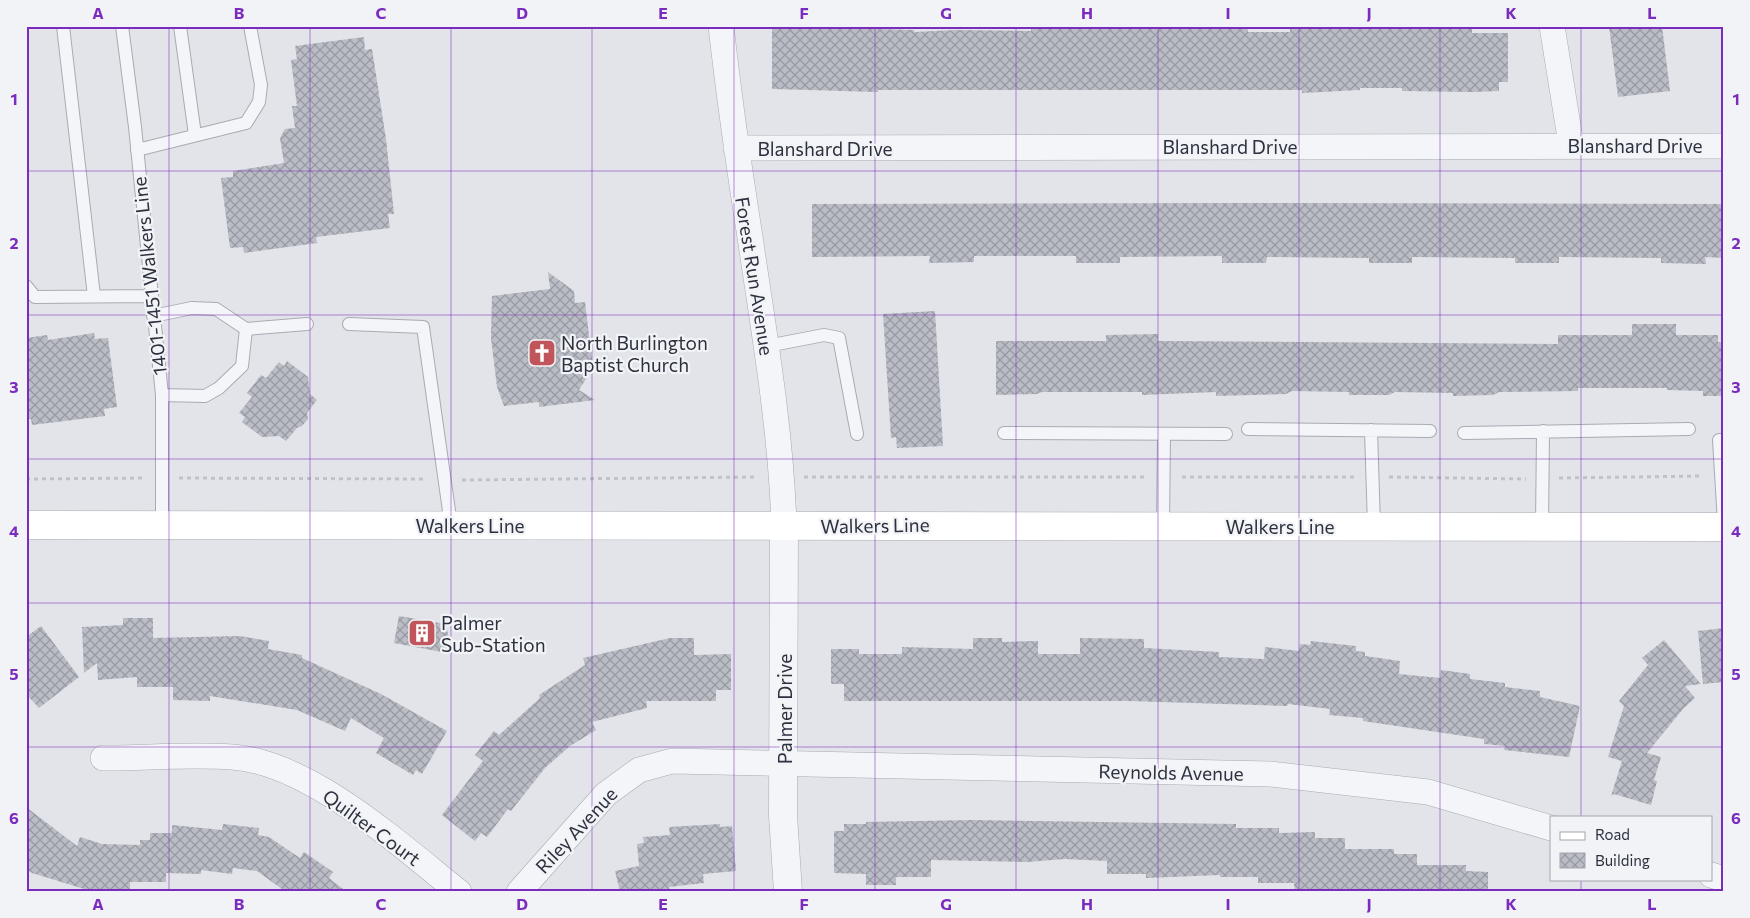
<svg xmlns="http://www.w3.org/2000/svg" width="1750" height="918" viewBox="0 0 1750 918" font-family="Commissioner,sans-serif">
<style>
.building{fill:url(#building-cross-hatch)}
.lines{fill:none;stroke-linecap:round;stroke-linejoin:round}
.service-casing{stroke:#a8abb3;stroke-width:14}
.minor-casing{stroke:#a8abb3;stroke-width:26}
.tertiary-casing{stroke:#a8abb3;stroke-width:29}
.secondary-casing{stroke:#a8abb3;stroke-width:29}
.path{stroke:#c0c2c8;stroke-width:3;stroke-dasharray:4 4;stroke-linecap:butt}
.service{stroke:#f4f5f8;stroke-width:12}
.minor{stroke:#f4f5f8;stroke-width:25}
.tertiary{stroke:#f4f5f8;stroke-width:28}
.secondary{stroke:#fff;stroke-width:28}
.grid{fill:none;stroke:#7b2cbf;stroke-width:1;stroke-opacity:0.55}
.labels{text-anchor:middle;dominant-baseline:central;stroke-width:4.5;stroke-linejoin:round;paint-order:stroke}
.street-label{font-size:19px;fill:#2c313f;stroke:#f2f3f6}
.poi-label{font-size:19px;fill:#2c313f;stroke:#f2f3f6;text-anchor:start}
.neatline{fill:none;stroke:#7b2cbf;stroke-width:2}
.grid-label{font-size:16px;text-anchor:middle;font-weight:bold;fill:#7b2cbf}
</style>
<defs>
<pattern id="building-cross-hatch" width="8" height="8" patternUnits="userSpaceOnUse" patternTransform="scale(1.25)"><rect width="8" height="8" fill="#babdc5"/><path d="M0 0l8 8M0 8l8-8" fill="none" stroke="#979aa1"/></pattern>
</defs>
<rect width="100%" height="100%" fill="#e2e4e9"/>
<!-- building -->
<path class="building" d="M877,26v3l37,1v2l42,-2 75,1v-5l217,1v5h42v-6h182v7h36v49h-9v9l-27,1 -70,-1v-3h-42v2l-58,3v-3h-424v2l-106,-3v-62z
M1609,26h53l8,65 -52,6z
M364,37l1,13 7,-1 14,90 8,75h-6l2,14 -74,9 1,6 -59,8 -14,2 -1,-6 -13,1 -9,-70 12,-1v-6l51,-8 -4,-25 5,-9 10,-1 -3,-22h5l-6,-46 6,-1 -2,-13z
M1252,203l472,1v54l-19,-1 1,7 -45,-1v-5l-102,-1v6h-44v-5l-103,-1v6h-43v-5l-102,-1 -1,6h-44v-7l-102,1v6h-44v-7h-102v6l-45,1 1,-7 -118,1v-53z
M548,272l26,19 1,12 10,-1 8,66 -14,22 16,10 -56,7v-5l-35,4 -7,-19 -6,-49 1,-42 58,-7z
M935,311l8,135 -46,2 -1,-11 -5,1 -8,-124z
M1632,324h44v11h42v7h6v54h-21v-5l-36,-1v-2h-89v3l-79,1 -6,3 -40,1v-3l-58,-1 -6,3h-40v-3l-57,-1 -6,3 -70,2v-4l-74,3v-3h-100l-5,2 -41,1v-54h110v-6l52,-1v7l400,3v-9h74z
M94,333l1,6 13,-1 9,69 -13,2 1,7 -73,9 -1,-6h-5v-81l21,-3 1,5z
M287,361l21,16 2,17 7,6 -10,13 1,6 -6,7 -5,2 -11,13 -7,-5 -17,1 -20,-15 3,-5 -6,-4 13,-16 -5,-4 14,-18 5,3 13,-16 5,4z
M399,616l47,8 6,30 -58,-11z
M123,618h30v20l87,-2 29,5 -1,8 34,6v3l79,36 66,37 -25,43 -6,-4 -3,5 -37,-22 8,-15 -33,-20 -6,13 -48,-21 -87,-14v5l-37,-1v-13h-36v-10l-39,3 -1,-17 -13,10 -2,-46 41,-2z
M41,626l38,51 -40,31 -13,-14v-57z
M1724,628v54l-21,2 -5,-53z
M670,638h24v17l37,-1v36h-15v11h-70l1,7 -55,14 4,8 -26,16 -25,22 -34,43 -3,-2 -21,28 -6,-4 -6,8 -33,-26 41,-54 -8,-6 19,-24 5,4 41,-37 -1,-3 46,-30 -2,-7z
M973,638h29v4l36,-1v13h42v-16l64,1v9l75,4v5l45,2 1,-12 34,4 1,-7 10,1 1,-4 45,5v5l9,1v4l35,5 -1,13 41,4 1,-8 29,4v5l35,4v4l35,4v6l40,9 -11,51 -65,-7 1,-4 -21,-2v-5l-121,-18v-3l-34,-3 1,-6 -42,-5 -1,2 -158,-5h-285v-17h-13v-35h28v5h43v-7l71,2z
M1664,640l37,44 -16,2 10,12 -12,11 -36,44 14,4 -7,23 3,1 -6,24 -37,-11 -3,2 11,-35 -14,-4 16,-51 -5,-5 29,-36 -6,-7z
M26,807l51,39 3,-9 22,7 38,1v-5h10v-7h22v-8l50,5 1,-6 36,4 -1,7 11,2 31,21 4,-6 29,20 -4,6 18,14h-61l-29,-21 -24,-3 -1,6 -31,-4v4l-35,-1v9h-36v10h-36l-62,-19 -6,-4z
M972,820l264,4v4h43v5l36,-1v6h30v11h49v5h23v11h49v6l22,1v20h-193l-1,-9h-36v-6h-38v-2l-74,3v-4h-39v-13l-42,-2 -38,3 -96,-2v17h-35v8h-30v-11l-32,-1v-42h10v-7h22v-2z
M720,824v3l12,-1 4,45 -33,3 1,9 -35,4 1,3 -50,2 -5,-21 24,-5 -2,-22 7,-1 -1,-6 27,-2 -1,-8z"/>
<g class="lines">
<defs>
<path id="service" d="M63,26l31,270
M122,26l13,101 27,268v131
M180,26l15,109
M137,150l109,-27 13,-21 2,-17 -11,-59
M26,286l9,11 115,-1
M153,316l39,-8 24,1 30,20 61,-5
M349,324l74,3 28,198
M767,346l57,-11 15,3 18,96
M162,395l43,1 14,-8 23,-22 4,-37
M1248,429l182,2
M1371,430l3,96
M1004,433l222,1
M1464,433l225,-4
M1724,440h-5l5,83
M1163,526l1,-92
M1542,527l1,-96"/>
<path id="minor" d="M721,26c8,71 18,141 29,211 14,96 31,192 34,289
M1552,26l19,118
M736,148l988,-2
M103,758c43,0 87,-4 129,-1 77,5 168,88 227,135
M1711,875l13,4
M519,892l87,-98 33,-24 33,-9 598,13 158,18 123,36"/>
<path id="tertiary" d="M784,526l-1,289 5,77"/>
<path id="secondary" d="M26,525l1698,2"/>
</defs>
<!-- service casing -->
<use href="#service" class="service-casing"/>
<!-- minor casing -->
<use href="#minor" class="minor-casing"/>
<!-- tertiary casing -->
<use href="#tertiary" class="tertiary-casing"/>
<!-- secondary casing -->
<use href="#secondary" class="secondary-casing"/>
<!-- path -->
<path class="path" d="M804,477h342
M1182,477h174
M1389,477l137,2
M179,478l247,1
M1559,478l144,-2
M26,479l120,-1
M462,480l296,-3"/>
<!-- service -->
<use href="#service" class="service"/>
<!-- minor -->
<use href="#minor" class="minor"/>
<!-- tertiary -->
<use href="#tertiary" class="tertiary"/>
<!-- secondary -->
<use href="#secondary" class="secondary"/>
</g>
<!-- grid -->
<path class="grid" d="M169,26v866M310,26v866M451,26v866M592,26v866M734,26v866M875,26v866M1016,26v866M1158,26v866M1299,26v866M1440,26v866M1581,26v791M26,171h1698M26,315h1698M26,459h1698M26,603h1698M26,747h1698M1581,879v13"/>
<!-- icons -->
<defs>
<symbol id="church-square" viewBox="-11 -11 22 22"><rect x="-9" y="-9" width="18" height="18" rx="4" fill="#c0555b" stroke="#f2f3f6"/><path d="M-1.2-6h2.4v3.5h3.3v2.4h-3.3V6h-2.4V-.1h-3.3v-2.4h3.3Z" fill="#fff"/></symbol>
<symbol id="building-square" viewBox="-11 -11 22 22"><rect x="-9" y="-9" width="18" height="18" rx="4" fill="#c0555b" stroke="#f2f3f6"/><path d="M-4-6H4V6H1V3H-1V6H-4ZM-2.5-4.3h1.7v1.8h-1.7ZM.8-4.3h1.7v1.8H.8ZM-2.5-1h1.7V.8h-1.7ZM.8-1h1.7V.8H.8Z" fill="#fff"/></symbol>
</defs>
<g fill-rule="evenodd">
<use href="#church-square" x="526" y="337" width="32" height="32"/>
<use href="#building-square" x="406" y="617" width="32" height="32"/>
</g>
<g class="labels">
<!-- street labels -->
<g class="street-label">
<text x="1635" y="145">Blanshard Drive</text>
<text x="1230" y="146">Blanshard Drive</text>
<text x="825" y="148">Blanshard Drive</text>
<text transform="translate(149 276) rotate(-96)">1401-1451 Walkers Line</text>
<text transform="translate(755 276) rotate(81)">Forest Run Avenue</text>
<text x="470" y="525">Walkers Line</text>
<text transform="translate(875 525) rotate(-1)">Walkers Line</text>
<text x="1280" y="526">Walkers Line</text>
<text transform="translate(784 709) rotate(-90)">Palmer Drive</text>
<text transform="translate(1171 772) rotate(1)">Reynolds Avenue</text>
<text transform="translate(372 827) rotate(36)">Quilter Court</text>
<text transform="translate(576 830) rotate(-47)">Riley Avenue</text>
</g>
<!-- poi labels -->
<g class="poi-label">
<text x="561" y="342">North Burlington<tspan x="561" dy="22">Baptist Church</tspan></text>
<text x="441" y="622">Palmer<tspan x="441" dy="22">Sub-Station</tspan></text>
</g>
</g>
<!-- border -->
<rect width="1750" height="918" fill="none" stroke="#f2f3f6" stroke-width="55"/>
<!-- legend -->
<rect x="1550" y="816" width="162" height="65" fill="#f2f3f6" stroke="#a3a5ad"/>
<rect x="1560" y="832" width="25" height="8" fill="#ffffff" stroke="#a3a5ad"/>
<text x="1595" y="840" font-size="15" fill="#2c313f">Road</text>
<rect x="1560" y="853" width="25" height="15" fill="url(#building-cross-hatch)" stroke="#a3a5ad"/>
<text x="1595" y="866" font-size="15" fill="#2c313f">Building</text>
<rect x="28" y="28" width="1694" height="862" class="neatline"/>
<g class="grid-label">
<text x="98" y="19">A</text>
<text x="239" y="19">B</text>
<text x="381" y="19">C</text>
<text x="522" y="19">D</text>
<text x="663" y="19">E</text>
<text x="804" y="19">F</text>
<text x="946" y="19">G</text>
<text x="1087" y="19">H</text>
<text x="1228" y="19">I</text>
<text x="1369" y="19">J</text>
<text x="1511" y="19">K</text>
<text x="1652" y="19">L</text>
<text x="14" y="105">1</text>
<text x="1736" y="105">1</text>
<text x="14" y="249">2</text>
<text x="1736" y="249">2</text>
<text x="14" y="393">3</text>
<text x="1736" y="393">3</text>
<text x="14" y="537">4</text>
<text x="1736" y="537">4</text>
<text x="14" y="680">5</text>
<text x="1736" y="680">5</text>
<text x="14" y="824">6</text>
<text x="1736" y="824">6</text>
<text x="98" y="910">A</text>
<text x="239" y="910">B</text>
<text x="381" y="910">C</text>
<text x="522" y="910">D</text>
<text x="663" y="910">E</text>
<text x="804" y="910">F</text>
<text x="946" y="910">G</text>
<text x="1087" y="910">H</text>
<text x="1228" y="910">I</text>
<text x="1369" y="910">J</text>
<text x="1511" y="910">K</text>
<text x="1652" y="910">L</text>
</g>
</svg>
